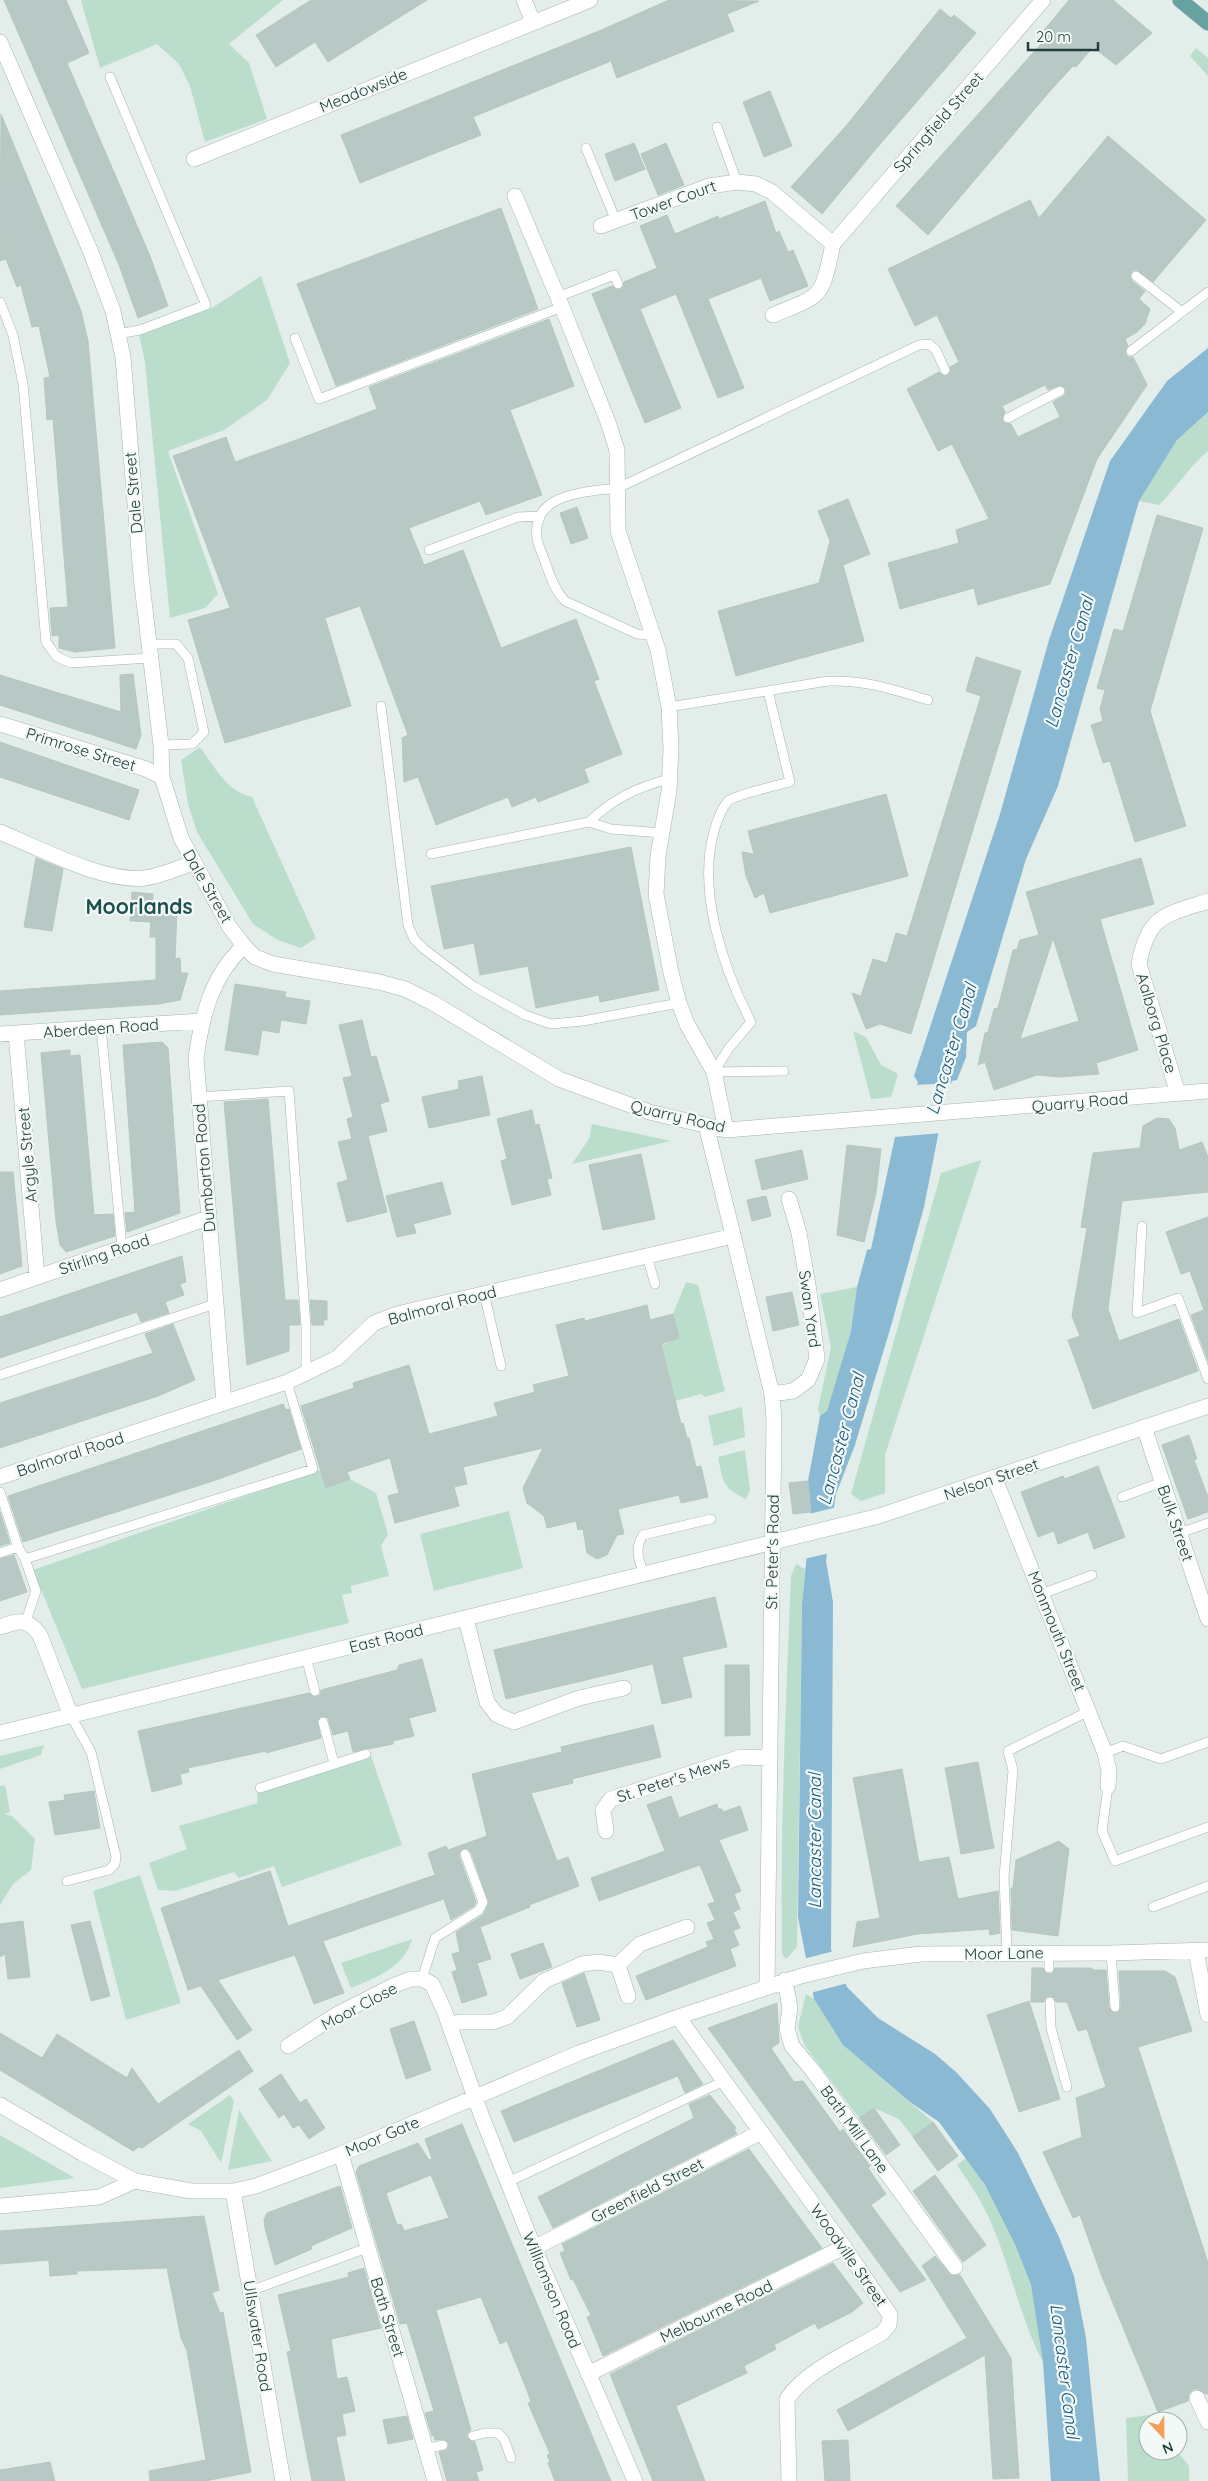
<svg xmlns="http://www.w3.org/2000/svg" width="1208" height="2481" viewBox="0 0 1208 2481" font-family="Quicksand,sans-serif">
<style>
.green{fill:#bbdecc}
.water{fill:#8ab9d3}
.pier{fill:#e3edea}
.building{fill:#b8c8c4;stroke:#b5c7c3;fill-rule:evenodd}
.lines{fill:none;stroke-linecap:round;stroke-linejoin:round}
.lane-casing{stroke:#a5b5b3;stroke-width:10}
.street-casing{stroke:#a5b5b3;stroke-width:16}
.secondary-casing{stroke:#a1b9b5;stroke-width:16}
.primary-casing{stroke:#c1c9c9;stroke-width:16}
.lane{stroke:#fff;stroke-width:9}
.street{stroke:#fff;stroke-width:15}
.secondary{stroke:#fff;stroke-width:15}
.primary{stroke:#66a3a0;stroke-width:15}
.labels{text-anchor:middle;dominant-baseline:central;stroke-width:4.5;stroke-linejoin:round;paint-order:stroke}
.street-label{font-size:16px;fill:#223f3d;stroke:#f3f9f7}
.water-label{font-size:18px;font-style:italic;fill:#1b587c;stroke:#f3f9f7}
.district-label{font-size:21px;font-weight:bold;fill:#1d514f;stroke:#f3f9f7}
</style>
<rect width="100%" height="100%" fill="#e3edea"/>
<!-- green -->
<path class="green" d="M81,0h202l-54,44 20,19 18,56 -62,23 -15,-56 -11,-22 -22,-20 -57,24z
M1196,48l12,10v18l-18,-20z
M261,276l29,87 -23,37 -43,30 -56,21 50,143 -13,14 -35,10 -25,-256 -6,-28 73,-26z
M1208,412v39c-19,16 -32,37 -49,54l-20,-4 38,-61z
M200,747c14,19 27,45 52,50l64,141 -15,10 -23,-8 -25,-16 -56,-92 -9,-28 -7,-44z
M853,1031l13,6 15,28 17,9 -7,23 -20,2z
M592,1124l79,17 -99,23 17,-25z
M981,1160l-96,295v38l-24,8 -10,-7 90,-321z
M686,1282l12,3 27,106 -20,6 -4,-3 -26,7 -14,-56 7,-2 5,-29z
M857,1287l-6,44 -24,81 -7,4 -2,-7 13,-62 -11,-53z
M742,1407l3,30 -31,9 -6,-30z
M745,1450l5,40 -4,9c-24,-11 -23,-18 -28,-42z
M320,1470l6,17 24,-8 26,14 12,41 -7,12 8,30 -38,10 1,7 -10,2 7,28 -267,66 -49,-119z
M509,1511l14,57 -89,23 -14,-57z
M796,1564l9,5 -3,35 -5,343 -11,12 -4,-5c-2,-127 4,-253 9,-378z
M44,1745l-3,10 -41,14v-13z
M371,1756l31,89 -120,42 -8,-21 -35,12 -5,-6 -59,19 -17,-1 -9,-27 38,-14 -8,-23 79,-23 -1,-10z
M5,1785l5,27 -6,2 8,2 23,23 -4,31 -18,14 -13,21v-119z
M140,1875l41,128 -55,17 -33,-129z
M412,1939c-8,29 -35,38 -61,49l-10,-25z
M806,1994l8,5 29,46 90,77 -20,15 -14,-18 -25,-11 -15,10 -54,-72 -7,-19z
M230,2095l4,6 -13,62 -20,-32 -13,-7z
M239,2110l33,51 -44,9z
M0,2135l75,43 -75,10z
M966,2158c27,37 53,83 65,127 6,25 8,52 12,77 -25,-48 -33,-100 -56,-148 -8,-17 -19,-33 -30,-49z
M1149,2415l5,6h-6v30h29l12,15v15h-61l-2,-63z"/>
<!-- water -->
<path class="water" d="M1208,348v64l-31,28 -38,61 -81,285 -32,73 -50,167 -9,6 -1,25 -9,23 -5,1 -10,34 -18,92 -33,119 -36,119 -19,49 -10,67 7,41 -2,347 16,38 31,31 57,36 21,18 34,37 28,44 41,84 15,39 12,62 14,143h-49l-8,-119 -12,-77 -16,-41 -30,-59 -46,-63 -29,-20 -67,-57 -29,-46 -16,-82 4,-313 9,-92 -3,-31 12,-65 7,-5 24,-80 6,-44 10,-37 4,-1 24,-112 8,-7 15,-48 -4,-6 86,-262 49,-174 61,-179 57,-80z"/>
<!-- pier -->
<path class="pier" d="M954,1083l-13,50 -46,4 5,-9 14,-43z
M837,1507l-7,46 -26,6 5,-45z
M834,1951l14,32 -38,10 -7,-34z"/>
<!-- building -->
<path class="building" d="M4,0h62l23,53 -22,10 83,193 18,50 -30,12 -19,-53z
M311,0h116l-99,62 -13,-20 -39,25 -20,-32z
M669,0l90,1 -32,13 7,17 -117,47 -6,-17 -99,40 -39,16 8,18 -121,48 -19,-48 258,-104z
M1069,0h44l39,33 -36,32 -23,-18 -17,20 -3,-1 -23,25 -122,144 -32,-29 145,-162 -5,-4z
M940,9l11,9 3,-3 22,18 -101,117 -53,64 -31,-27 55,-61z
M770,91l22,55 -28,11 -21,-55z
M1,114l64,156 16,41 7,30 27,307 -40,4 -16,-4v-13l-7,1 -2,-28 18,-1 -15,-188 -6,1 -3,-42 6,-1 -11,-51 -7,1 -11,-42 -4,2 -11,-28 -6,2z
M1108,136l98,84 -53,62 -16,-12h-4l-3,5 2,6 13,10 -6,8 11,10 -5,15 -8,8 -12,7 3,7 -3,6 3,5h5l14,28 -50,74 -47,125 -72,21 -4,-17 -74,21 -12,-46 71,-20 -3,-13 33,-11 -37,-75 -14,7 -31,-62 32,-17 5,4 4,-1 3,-4 -1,-4 9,-5 -22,-47 -22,11 -27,-57 142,-69 9,18zM1045,385l3,5 12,-5 6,4 -1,6 -12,7 7,15 -42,20 -7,-13 -6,-1 -3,-3 3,-8 -3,-6z
M634,143l11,26 -30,12 -10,-27z
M666,143l18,42 -26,10 -17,-41z
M765,201l11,32 3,-2 9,21 5,-2 15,36 -38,15 -9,-23 -53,21 36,89 -26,10 -42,-104 -36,15 41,99 -36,15 -53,-129 20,-8 8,4 3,-3 1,-5 33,-14 -17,-42 27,-11 8,19 43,-18 1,3z
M501,208l37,101 -202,77 -39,-102z
M549,319l25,67 -64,24 32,85 -56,20 -6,-14 -71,27 15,37 39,-15 38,98 75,-29 23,60 -5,2 28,73 -38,15 5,13 -51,20 -2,-5 -24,10 -4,-10 -72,28 -18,-48 -14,5 -2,-44 6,-3 -48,-129 -35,12 26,88 -126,37 -37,-123 42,-12 -57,-152 53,-19 9,25 64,-23 78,-30 -8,-22z
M848,499l22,55 -27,11 21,76 -128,35 -18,-65 101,-28 11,-42 -12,-30z
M577,507l11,31 -17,6 -11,-31z
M1157,515l46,13 -53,183 36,115 -51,16 -25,-81 -7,2 -12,-38 12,-4 -3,-12 5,-19 -8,-2 17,-59 9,2z
M976,657l45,14 -110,363 -31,-10 -14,5 -14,-36 9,3 12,-37 14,4 9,-30 11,3 74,-240 -15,-5z
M133,674l8,61 -5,14 -136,-44v-30l121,37 -1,-37z
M0,742l139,48 -10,30 -129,-43z
M886,794l22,82 -138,37 -6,-20 -9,5 -9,-22 -4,-24 12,2 -6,-23z
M631,847l28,143 -59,12 -1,-7 -63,13 -8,-42 -48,9 -6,-32 -30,6 -13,-63z
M36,858l27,11 -11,62 -28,-4z
M1141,858l13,46 -54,15 38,131 -42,13 3,11 -39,3 -23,-2 -43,15 -9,-28 -7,3 7,-32 3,-1 6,-23 4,-1 15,-58 4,-1 3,-9 19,-5 -13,-43zM1053,938l26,83 -59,18 26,-79z
M132,892l21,2 -1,14 25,1 -2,50 5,-1 1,15h7l-8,27 -22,4 -158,11v-24l156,-11v-43h-6l1,-20v5l-21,-1z
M235,984l51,8 -1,5 25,4 -4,23 -25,-4 -2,13 -17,-3 -4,25 -33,-5z
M362,1020l9,37 5,-1 13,45 -9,3 7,27 -19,5 19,76 -40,10 -10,-39 11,-3 -10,-38 14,-3 -5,-20 6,-2 -10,-39 9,-2 -13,-51z
M162,1042l6,6 12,165 -53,19 -2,-19 10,-1 -12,-167z
M70,1050v6l10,-1 14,160 19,-1 2,22 -49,16 -6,-7 -4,-24 -15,-168z
M482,1076l8,39 -61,13 -7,-31 37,-8 -1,-8z
M268,1099l17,201h13l2,25h-11v26l-42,14 -23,-263z
M532,1110l3,15 4,-1 13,54 -5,1 4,16 -39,10 -11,-44 6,-2 -10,-40z
M1157,1118l12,1 6,9 4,22 23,-8 6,15v35l-86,9 -14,108 11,32 60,-22 19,52 -105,38 -25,-69 12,-4 -8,-20 15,-88 -6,-1 12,-74 47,-5 3,-22z
M847,1145l34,4 -5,44 -12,49 -27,-7z
M802,1150l6,29 -46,11 -7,-30z
M641,1154l14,65 -52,11 -14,-65z
M0,1172h13l9,94 -22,8z
M442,1182l9,32 -38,10 3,9 -19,4 -11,-41z
M766,1196l5,20 -19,5 -5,-21z
M1208,1217v144l-17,-46 13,-5 -14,-39 -9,3 -15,-42z
M182,1256l4,26 -6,2 4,11 -19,7 4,11 -28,9 -4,-10 -137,46v-41z
M792,1292l7,33 -26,6 -7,-34z
M310,1300l17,1v19h-4l1,5h-12z
M647,1305l3,15 23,-6 6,24 -18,6 20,80 2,-1 4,15h2l7,29 5,-1 7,31 -27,6 -2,-8 -61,14 6,25 -7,1 -10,20 -10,4 -10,-6 -4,-24 -5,1 -2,-9 -29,7 -3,-12 -17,-13 -4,-15 20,-40 -80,19 4,17 -13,3 5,19 -64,17 -7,-27 11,-3 -9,-35 -43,14 3,7 -24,9 -25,-82 53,-18 -1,-5 56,-18 20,69 69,-18 -4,-13 41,-11 -2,-7 36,-9 -13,-51 28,-7 1,3z
M173,1324l22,56 -37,16 -158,52v-45l153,-50 -8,-19z
M283,1404l3,6 3,-1 12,40 -85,31 -193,62 -15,-46z
M1189,1435l8,24 -3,1 14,37v15l-20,7 -26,-74z
M1098,1466l27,71 -31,12 -6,-17 -30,12 -4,-13 -16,6 -17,-45 42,-16 2,3z
M808,1481l3,31 -18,2 -4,-31z
M0,1512l10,31 -10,3z
M14,1555l13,37 -27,9v-42z
M715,1597l12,50 -45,10 10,40 -30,7 -9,-40 -147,35 -12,-49z
M422,1659l14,52 -27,7 5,18 -21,5v3l-40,8 -5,-21 -15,4 -5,-17 -6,-2 -5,5 4,17 -55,15v-2l-78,17 1,4 -9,2 2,10 -30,8 -14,-61 171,-38 7,4 4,-2 1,-5 76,-20 2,-5z
M725,1665h24l1,70 -25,1z
M653,1725l8,32 -89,22 1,4 -42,10 26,68 11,-4 11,29 -50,19 1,2 -50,20 11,32 -14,4 10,32 -25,8 -10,-31 5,-2 -5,-16 8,-2 -4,-20 27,-17 6,-12 -18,-51 -5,-4 -5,2 -2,6 17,46 -2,4 -23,14 -7,-21 -121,42 21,52 -30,11 -19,-49 -77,25 34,50 -15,10 -36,-54 -13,4 -27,-82 109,-37 18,55 147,-51 -7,-22 18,-7 2,4 39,-14 -15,-62 90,-22 -1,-5z
M978,1762l16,86 -33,6 -16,-86z
M902,1769l17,93 30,-5 9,42 40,-8 2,42 -10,2 -1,-6 -72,5 -64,13 4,-25 23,-4 -27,-140z
M94,1791l6,37 -45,7 -6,-33 16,-2 -1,-5z
M671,1796l8,22 38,-14 1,5h4l1,3 17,-6 8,24 -29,10 22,51 -7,3 6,15 -7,3 7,16 -7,3 6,14 -9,4 6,17 -90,34 -10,-24 72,-29 -2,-5 8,-3 -7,-16 8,-3 -7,-16 7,-2 -15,-37 -101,36 -8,-23 74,-27 -18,-46z
M1059,1841l10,8 -11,87 -46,-6 -1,-42h2l3,-28z
M23,1921l7,56 -22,2 -3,-25 -5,3v-33z
M90,1921l20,75 -19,5 -20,-76z
M543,1943l9,24 -32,12 -9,-25z
M1032,1968h11l6,6 4,-1 2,-5h37v2h14l3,37 6,6 4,-1 2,-5 -2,-36h46l10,6 17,54 -54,16 70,216v131h-2l-8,-5h-4l-5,4 -1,8 -30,11 -57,-138 -21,-59 -7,3 -30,-66 39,-15 -6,-39 30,-11 -19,-58 -9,2 -11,-29h-11l-6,-6 -4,1 -2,5h-13z
M584,1973l16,47 -23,7 -15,-44z
M1029,2001l31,98 -41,13 -32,-97z
M777,2003l2,40 -8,5 23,34 9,-1 37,51 3,-3 27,37 -2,2 18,26 -15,11 55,75 -26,12 -192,-264z
M414,2021l17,49 -25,9 -16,-50z
M0,2033l42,25 15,-24 70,44 5,-10 26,36 81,-54 14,21 -111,77 -3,-1 -6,4 -133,-81z
M673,2040l30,44 -18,9 -7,-17 -164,66 -13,-31z
M281,2074l19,29 6,-4 19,29 -16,11 -10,-14 -6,3 -9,-14 -5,4 -20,-29z
M710,2095l26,33 -2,1 3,5 -184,94 -15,-31 156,-79 -5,-14z
M874,2108l26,37 -14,10 -27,-37z
M933,2122l25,34 -20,15 -25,-34z
M462,2124l78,187 71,170h-56l-7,-18 2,-1 -3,-7 3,-1 -22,-51 3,-1 -3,-9 -21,-52 -7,3 -19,-47 -45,13 35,120 -4,4v4l8,4 8,28 -7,2 3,9h-32l-8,-29 8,-2 2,-7 -5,-4 -9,1 -1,-5 -2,1 -7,-23 9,-2 -27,-88 -7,1 -44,-152 3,-6 59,-23 11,17 3,-1 -7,-20zM431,2175l18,43 -45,13 -3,-7 -4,1 -11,-32z
M749,2149l73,99 -219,108 -16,-39 4,-2 -18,-36 -2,1 -11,-27 5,-2 -3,-7z
M935,2175l51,70 -23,17 -50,-71z
M340,2186l12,42 -41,18 1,3 -37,16 -10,-37 -1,-8 3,-7z
M204,2216l15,74 -7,3 8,20 3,-1 28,160 -46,9h-55l-1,-10 57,-11 -19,-109 -6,-13 -14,-70 -90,3v3l-27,2 -1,-16 -49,4v-33z
M935,2256l16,19h9l51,83 8,120 -26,1 -8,-124 -137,76 -11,-21 130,-72 -45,-72z
M833,2263l30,40 -11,9 -34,17 -3,-6 -41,22 2,4 -32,17 3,7 -71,33 29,75h-52l-43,-107z
M364,2268l17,60 -50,11 6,40 10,-2 8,34 -13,3 4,21 -10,2 9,44h-33l-25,-129 4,-1 -13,-56 71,-18 -1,-4z
M407,2416l6,23 -25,5 -5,-24z
M848,2440l2,41h-25l-3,-40z
M50,2462l5,19h-55v-11z"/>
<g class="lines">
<defs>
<path id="lane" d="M110,77l96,228 -66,25 -22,4
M717,127l20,55
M586,148l30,73
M1136,276l46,36
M558,297l56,-22 4,9
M0,302l13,33 10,49 23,258 11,15 14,6 79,-5
M295,338l24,61 243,-92
M1131,351l77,-59
M1008,418l52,-27
M429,550l89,-33 22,-1
M653,635l-16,-1 -72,-33c-12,-13 -16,-29 -22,-45 -2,-6 -6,-13 -6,-18 -6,-46 51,-46 81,-50l301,-143 10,-1 7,6 9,20
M148,644h28l12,14 16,74 -12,12 -31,1
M381,706l27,219 6,14 10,10 49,37 52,29 26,9 32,-3 96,-18
M669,707l159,-26c39,-1 63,8 100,19
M589,822c23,-23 49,-35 80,-43
M431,854l158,-32 22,7 51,4
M101,1027l21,220
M714,1072l15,-24 22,-26c-28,-54 -55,-133 -36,-194 3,-10 6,-19 13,-27 7,-6 51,-16 62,-19l-22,-91
M714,1072l70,-1
M198,1097l91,-6 17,236v46
M1142,1226l-5,87 41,-15 30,81
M647,1256l8,28
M484,1293l17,73
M0,1375l215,-71
M0,1492l18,55 7,12 11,32 -10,30
M1122,1497l40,-15
M1180,1533l28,-10
M0,1553l18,-6
M25,1559l288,-90 -26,-87
M644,1575c-5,-14 -10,-27 -1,-40l68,-16
M1042,1594l50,-19
M306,1657l9,34
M323,1722l11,41
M1105,1753l18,-7 38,13 47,-17
M1108,1786l-6,45 13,30 93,-34
M260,1788l106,-34
M67,1881l42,-11 6,-6 1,-8 -25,-104 -20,-36
M1153,1907l55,-21
M1049,1952v16
M1007,1953l-3,-76 9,-107 -5,-19 81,-40
M1111,1953l4,54
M422,1979l13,-41 44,-28 4,-8 -18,-48
M1050,2002l1,26 16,59
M508,2182l216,-101
M250,2291l117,-43
M473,2436l12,-3h13l6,6 7,19
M425,2449l18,-4"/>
<path id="street" d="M524,0l9,22
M0,42l90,208 23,61 10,46 18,219 20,169 1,32 19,61 48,88 15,20 11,11 18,7 106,18 26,7 28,14 126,76 90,33 77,18 482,-39
M194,159l396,-159
M515,196l47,111 46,115 9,28 1,81 40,119 11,57 2,42 -2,42 -11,65 -2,38 15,79 8,30 8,21 27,48 12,58
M601,226l108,-40 28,-4 19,2 16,8 61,52
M773,315c51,-21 48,-16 60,-71l210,-244
M0,724l146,45 16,8
M0,832c39,16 104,51 145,46 16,-2 33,-10 48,-15
M16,1033l21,244
M0,1034l201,-13
M1178,1094l-39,-130c9,-49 26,-49 69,-63
M706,1125l66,269 2,26 -7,567
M0,1290l208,-72
M772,1394l21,-3 15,-11 9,-21 -8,-68 -10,-58 -10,-34
M224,1403l-28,-345c6,-42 15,-82 48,-112
M1144,1427l64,192
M0,1477l287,-95 50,-24 37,-35 23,-9 336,-78
M995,1479l110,274 4,18 -1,15
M466,1619l21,83 10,13 17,7 65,-24 45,-10
M0,1627c20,-7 27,-9 40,8l31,81
M606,1831l-3,-21 8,-11 130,-42 28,1
M1196,1951l12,64
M618,1965l10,31
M785,1980l5,28 -3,21 5,17 21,25 142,196
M678,2017l166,230 46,68 -1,10 -7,8c-30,18 -76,37 -95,66l2,82
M450,2025l9,-3h34l14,-5 37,-36 38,-17 16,-2 20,3 22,-21 47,-17
M288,2046l48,-31 59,-30 16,-6h11l10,5 12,26 38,107 52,131 101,233
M0,2105l82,48 53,28 56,10h42l23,-5 85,-32 238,-101 99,-36 123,-41 62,-15 58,-7 190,-1 97,-3
M341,2154l94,327
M233,2191l50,290
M0,2206l99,-9 36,-16
M534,2248l227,-116
M588,2374l256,-127
M1197,2398l11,24"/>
<path id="secondary" d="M0,1733l879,-217 329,-110"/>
<path id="primary" d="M1180,0l28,23"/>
</defs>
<!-- lane casing -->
<use href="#lane" class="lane-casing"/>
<!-- street casing -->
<use href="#street" class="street-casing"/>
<!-- secondary casing -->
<use href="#secondary" class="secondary-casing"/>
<!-- primary casing -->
<use href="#primary" class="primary-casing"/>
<!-- lane -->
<use href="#lane" class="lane"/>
<!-- street -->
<use href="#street" class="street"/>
<!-- secondary -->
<use href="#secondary" class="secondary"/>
<!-- primary -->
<use href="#primary" class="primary"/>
</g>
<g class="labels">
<!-- street labels -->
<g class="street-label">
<text transform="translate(363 90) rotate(-22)">Meadowside</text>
<text transform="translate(938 122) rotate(-49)">Springfield Street</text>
<text transform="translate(673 200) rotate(-20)">Tower Court</text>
<text transform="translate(133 493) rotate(-95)">Dale Street</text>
<text transform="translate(81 749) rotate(17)">Primrose Street</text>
<text transform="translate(208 886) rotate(60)">Dale Street</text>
<text transform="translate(1157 1023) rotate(73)">Aalborg Place</text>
<text transform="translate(101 1028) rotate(-4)">Aberdeen Road</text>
<text transform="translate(1080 1102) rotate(-5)">Quarry Road</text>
<text transform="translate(678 1116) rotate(13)">Quarry Road</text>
<text transform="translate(27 1155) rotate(-95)">Argyle Street</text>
<text transform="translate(204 1168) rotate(-95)">Dumbarton Road</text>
<text transform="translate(104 1254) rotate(-19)">Stirling Road</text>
<text transform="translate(442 1305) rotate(-15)">Balmoral Road</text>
<text transform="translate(810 1309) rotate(82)">Swan Yard</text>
<text transform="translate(70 1454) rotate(-18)">Balmoral Road</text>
<text transform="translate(991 1479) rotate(-19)">Nelson Street</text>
<text transform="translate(1176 1523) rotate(71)">Bulk Street</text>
<text transform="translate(772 1552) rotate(-89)">St. Peter's Road</text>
<text transform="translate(1057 1631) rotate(68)">Monmouth Street</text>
<text transform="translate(386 1638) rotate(-14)">East Road</text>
<text transform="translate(673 1779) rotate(-18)">St. Peter's Mews</text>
<text transform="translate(1004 1953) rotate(-1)">Moor Lane</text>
<text transform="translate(359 2006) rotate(-28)">Moor Close</text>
<text transform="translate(855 2129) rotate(54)">Bath Mill Lane</text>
<text transform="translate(382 2136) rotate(-23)">Moor Gate</text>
<text transform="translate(647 2190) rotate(-27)">Greenfield Street</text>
<text transform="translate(849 2255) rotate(55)">Woodville Street</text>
<text transform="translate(552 2290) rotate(67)">Williamson Road</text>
<text transform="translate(716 2311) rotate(-26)">Melbourne Road</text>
<text transform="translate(388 2317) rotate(73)">Bath Street</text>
<text transform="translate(258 2336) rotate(81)">Ullswater Road</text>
</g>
<!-- water labels -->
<g class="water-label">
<text transform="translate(1069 662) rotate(-74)">Lancaster Canal</text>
<text transform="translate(951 1049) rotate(-73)">Lancaster Canal</text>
<text transform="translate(841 1439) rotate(-75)">Lancaster Canal</text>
<text transform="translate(814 1841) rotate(-90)">Lancaster Canal</text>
<text transform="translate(1065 2371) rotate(83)">Lancaster Canal</text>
</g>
<!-- district labels -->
<g class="district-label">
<text x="139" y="906">Moorlands</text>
</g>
</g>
<!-- north arrow -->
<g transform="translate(1163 2436) rotate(158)"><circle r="24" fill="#f3f9f7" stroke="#9fafad"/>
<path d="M0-4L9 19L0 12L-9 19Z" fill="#f49e59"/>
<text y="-8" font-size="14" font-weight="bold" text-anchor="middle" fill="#223f3d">N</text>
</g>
<!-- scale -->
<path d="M1028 42v8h70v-8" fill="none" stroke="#223f3d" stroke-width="2.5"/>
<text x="1036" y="42" font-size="15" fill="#223f3d" stroke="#f3f9f7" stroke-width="4" paint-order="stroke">20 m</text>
</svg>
